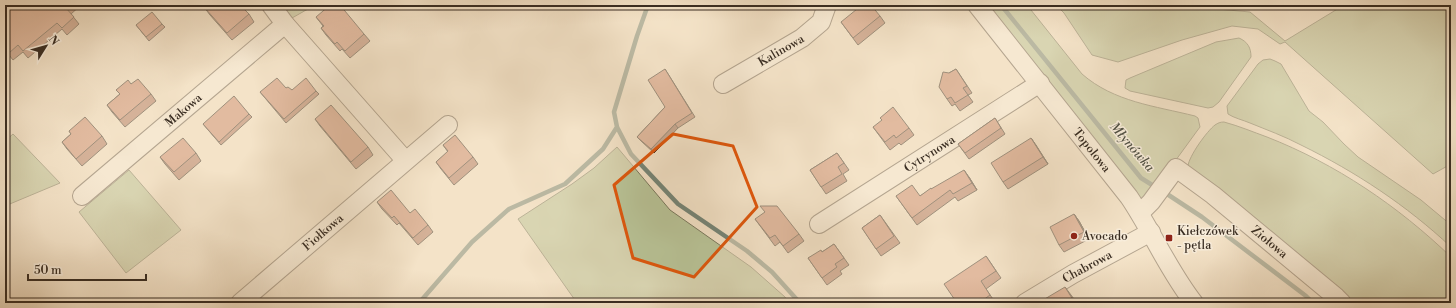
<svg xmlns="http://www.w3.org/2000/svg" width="1456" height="308" viewBox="0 0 1456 308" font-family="'Libre Bodoni',serif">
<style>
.green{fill:#b9c498;stroke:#79785d}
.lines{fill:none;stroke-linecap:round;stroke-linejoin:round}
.stream{stroke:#758577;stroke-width:4.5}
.minor-casing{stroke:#685a4c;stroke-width:20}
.minor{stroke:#f8eddb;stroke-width:18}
.wall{fill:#b07660;stroke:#392d22}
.shaded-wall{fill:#90604e;stroke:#392d22}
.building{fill:#cd8970;stroke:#392d22}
.marked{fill:none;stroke:#df570d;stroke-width:3;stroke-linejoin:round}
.poi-dot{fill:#8f2418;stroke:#f8eddb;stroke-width:1.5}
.labels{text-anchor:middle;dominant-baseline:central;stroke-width:3;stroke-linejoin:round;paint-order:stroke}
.street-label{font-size:12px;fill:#392d22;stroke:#f8eddb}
.poi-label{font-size:12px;fill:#392d22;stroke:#f8eddb;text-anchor:start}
.water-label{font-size:13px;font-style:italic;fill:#525245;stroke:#f8eddb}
</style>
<rect width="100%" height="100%" fill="#f4e3c8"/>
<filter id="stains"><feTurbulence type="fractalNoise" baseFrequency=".005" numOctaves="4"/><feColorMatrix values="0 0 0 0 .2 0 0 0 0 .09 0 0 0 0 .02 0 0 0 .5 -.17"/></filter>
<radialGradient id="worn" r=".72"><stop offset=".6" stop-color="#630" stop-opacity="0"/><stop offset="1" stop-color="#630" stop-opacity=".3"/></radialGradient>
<!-- green -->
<path class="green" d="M283,5h32l-23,13z
M986,5h41l55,69c32,28 73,32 113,42l3,2 2,9 -3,4 -48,66 -7,3 -3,-2z
M1056,5h150l11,4 33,3 35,29 59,-36h107v159l-18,10 -148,-132 -5,2 -22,-15 -26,-3 -50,14 -64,22 -26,-7 -28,-42z
M1239,38c9,4 12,10 12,19l-32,45 -6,5 -5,1 -78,-17 -5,-3 1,-8 4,-2 86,-36z
M1270,59l5,2 6,3 28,47 14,11 21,22 14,13 63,43 30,25v22c-45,-42 -95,-75 -150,-102 -17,-9 -34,-15 -51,-22 -7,-3 -16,-5 -22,-9l-1,-8 31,-42 5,-4z
M1224,122c15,4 29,10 43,15 69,27 131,69 184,120v43h-6l-18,2 -1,1h-79l-159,-137c1,-10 19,-35 27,-41 3,-2 5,-3 9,-3z
M13,134l47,49 -55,23v-65z
M617,147l53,63 81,57 34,30 4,6h-212l-59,-84 54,-35 22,-16z
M129,170l52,60 -55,43 -47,-61z"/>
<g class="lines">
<!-- stream -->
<path class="stream" d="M648,5l-11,31 -23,76 3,15 14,27 47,50 69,47 25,21 28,31
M1001,5l140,173 16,10
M1164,192l38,25 104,79 7,7
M419,303l53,-61 37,-33 56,-25 38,-35 14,-22"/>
<defs>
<g id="minor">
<path d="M271,5l14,19 120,136"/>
<path id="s1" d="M977,5l152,192c23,34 39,73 65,106"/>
<path id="s2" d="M723,84l79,-46 19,-16 6,-17"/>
<path id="s3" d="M82,196l203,-172"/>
<path id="s4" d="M1140,213l11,-11 25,-34 37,27 123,102 6,6"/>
<path id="s5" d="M819,224l221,-141"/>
<path id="s6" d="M240,303l208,-178"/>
<path id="s7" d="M1025,303l48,-29 78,-42"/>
</g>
</defs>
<!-- minor casing -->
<use href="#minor" class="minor-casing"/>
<!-- minor -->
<use href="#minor" class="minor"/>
</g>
<!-- wall -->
<path class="wall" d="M14,5h67l-10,9 8,10 -12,11 -5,-6 -34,29 -5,-6 -10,8 -8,-10v-38z
M204,7l45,7 5,8 -22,18 -22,-25z
M880,16l5,7 -27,22 -17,-23z
M316,17l48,17 6,7 -20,17 -8,-9 -2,2 -14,-16 -5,-7 2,-2z
M162,24l3,3 -16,14 -13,-16z
M665,69l30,48 -17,11 -24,25 -14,-13 -3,-3 28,-30z
M956,69l16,24 -4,2 5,7 -13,9 -5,-7 -3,2 -5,-7 2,-26z
M131,84l20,10 5,7 -31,26 -13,-15 -5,-7 13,-11 -4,-4z
M286,88l6,2 24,1 3,3 -33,29 -26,-31z
M249,114l3,3 -31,28 -18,-21z
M995,118l10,16 -36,25 -11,-15z
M315,119l53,28 5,8 -17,14 -36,-43z
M873,127l36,1 5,7 -13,10 -2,-2 -9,7z
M69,131l33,5 5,8 -25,22 -15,-17 -5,-7 9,-8z
M1031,138l17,26 -40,25 -5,-7z
M443,145l30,12 5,7 -24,21 -13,-16 -5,-7 12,-10z
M196,153l5,8 -22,19 -14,-16 -5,-7z
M837,153l12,17 -6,4 4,7 -21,13 -16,-24z
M969,177l8,13 -19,11 -3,-4 -38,28 -21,-29h24l11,-7z
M377,202l33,11 18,12 5,7 -15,13 -19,-22 -2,2 -15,-16z
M1074,214l5,7 10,18 -25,13 -5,-7z
M880,215l20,28 -19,13 -19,-28z
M755,219l44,15 5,7 -16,12 -8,-11 -5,4z
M834,244l15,21 -9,6 2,3 -15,11 -19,-27 14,-6z
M986,256l15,22 -15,11 9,13 -1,1h-37z"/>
<!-- shaded-wall -->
<path class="shaded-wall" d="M675,124l3,4 -24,25 -3,-4z
M1031,138l5,7 12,19 -5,-7z
M964,170l5,7 8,13 -5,-7z
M1074,214l5,7 10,18 -5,-7z
M1065,287l9,12 2,4h-1z"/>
<!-- building -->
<path class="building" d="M14,5h54l-3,2 9,10 -12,11 -5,-5 -34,28 -5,-6 -9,8 -4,-4v-37z
M207,5h33l9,9 -22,19 -23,-26z
M330,5h10l24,29 -19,17 -8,-9 -2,2 -14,-16 3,-2 -8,-9z
M862,5h9l9,11 -27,22 -12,-16z
M152,12l10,12 -16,13 -10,-12z
M665,69l27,44 -17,11 -24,25 -14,-12 28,-30 -17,-27z
M956,69l11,17 -4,2 5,7 -13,8 -4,-6 -4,2 -8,-12 4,-15 6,1z
M277,78l9,10 2,-1 4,3 14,-12 10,13 -32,28 -24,-27z
M138,79l13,15 -31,26 -13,-15 13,-11 -4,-4 12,-10 3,4z
M234,96l15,18 -30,28 -16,-18z
M331,105l37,42 -17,15 -36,-43z
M893,107l16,21 -13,10 -2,-3 -9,7 -12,-15 9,-7 -2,-2z
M85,117l17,19 -26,23 -14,-17 9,-8 -2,-3z
M995,118l6,10 -36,25 -7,-9z
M455,135l18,22 -24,21 -13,-16 12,-11 -5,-6z
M183,138l13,15 -22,19 -14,-15z
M1031,138l12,19 -40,25 -12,-19z
M837,153l7,10 -6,4 4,7 -21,13 -11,-17z
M964,170l8,13 -19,11 -3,-4 -38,28 -16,-22 16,-11 8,11 11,-8v1z
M391,190l19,23 5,-4 13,16 -15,13 -19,-22 -2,2 -15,-16z
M760,206h17l22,28 -16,12 -8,-11 -5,3 -15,-19 10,-7z
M1074,214l10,18 -25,13 -9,-18z
M880,215l14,21 -18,13 -14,-21z
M834,244l10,14 -9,6 2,3 -15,11 -14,-20 13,-8 1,2z
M986,256l10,15 -15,10 9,14 -11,8h-22l-13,-19z
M1065,287l10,16h-37z"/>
<!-- marked area -->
<path d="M0 0H1456V308H0ZM673,134l60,12 24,61 -63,70 -61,-19 -19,-73z" fill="#f4e3c8" fill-opacity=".55" fill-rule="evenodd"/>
<path class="marked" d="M673,134l60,12 24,61 -63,70 -61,-19 -19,-73z"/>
<!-- markers -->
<g class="poi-dot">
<circle cx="1074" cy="236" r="4"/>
<rect x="1165" y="234" width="8" height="8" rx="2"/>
</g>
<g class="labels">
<!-- street labels -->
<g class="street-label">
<text stroke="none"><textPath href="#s2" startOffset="67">Kalinowa</textPath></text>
<text stroke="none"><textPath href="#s3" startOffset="133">Makowa</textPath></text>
<text stroke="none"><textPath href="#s1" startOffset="185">Topolowa</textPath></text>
<text stroke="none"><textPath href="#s5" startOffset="131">Cytrynowa</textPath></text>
<text stroke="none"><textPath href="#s6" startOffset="109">Fiołkowa</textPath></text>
<text stroke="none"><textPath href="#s4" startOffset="177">Ziołowa</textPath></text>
<text stroke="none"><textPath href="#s7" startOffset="72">Chabrowa</textPath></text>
</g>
<!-- poi labels -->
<g class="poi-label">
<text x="1177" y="231">Kiełczówek<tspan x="1177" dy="14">- pętla</tspan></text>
<text x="1082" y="236">Avocado</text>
</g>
<!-- water labels -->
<g class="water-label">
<text transform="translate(1132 147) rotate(49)">Młynówka</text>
</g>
</g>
<!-- margin -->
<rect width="1456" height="308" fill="none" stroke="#f4e3c8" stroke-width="20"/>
<rect x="6" y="6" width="1444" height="296" fill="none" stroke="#392d22" stroke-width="2"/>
<rect x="10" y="10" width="1436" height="288" fill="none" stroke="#392d22"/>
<!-- north arrow -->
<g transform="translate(46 46) rotate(53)" stroke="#f8eddb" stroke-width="3" paint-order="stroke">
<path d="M0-3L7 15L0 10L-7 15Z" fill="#392d22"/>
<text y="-6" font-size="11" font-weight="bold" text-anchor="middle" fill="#392d22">N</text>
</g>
<!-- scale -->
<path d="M28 274v6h118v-6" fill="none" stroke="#392d22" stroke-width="2"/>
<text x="34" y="274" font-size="12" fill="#392d22" stroke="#f8eddb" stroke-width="3" paint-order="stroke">50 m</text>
<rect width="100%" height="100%" filter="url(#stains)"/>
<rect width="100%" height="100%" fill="url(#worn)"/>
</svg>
